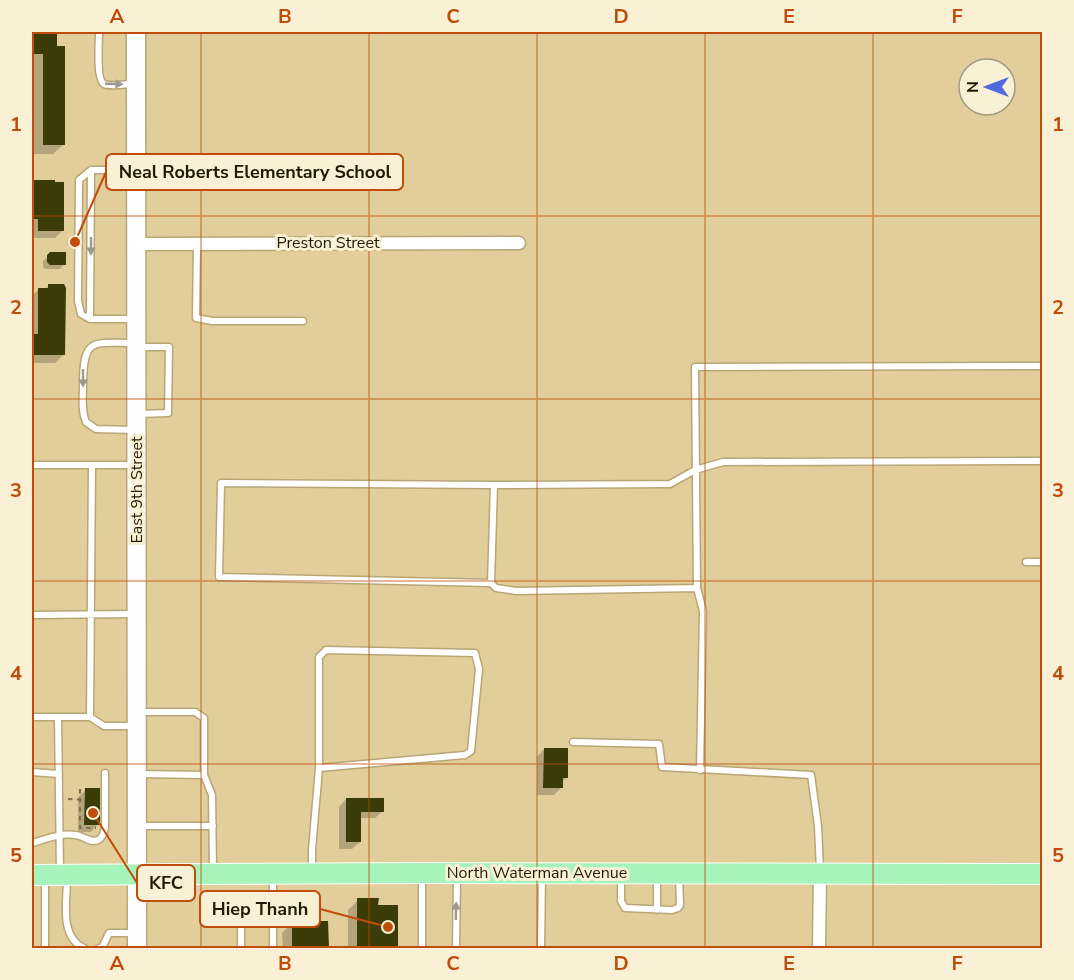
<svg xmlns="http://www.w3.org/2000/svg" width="1074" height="980" viewBox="0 0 1074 980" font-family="'Nunito Sans',sans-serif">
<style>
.shadow{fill:#0003}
.building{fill:#3b3c07}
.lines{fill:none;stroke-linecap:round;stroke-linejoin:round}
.lane-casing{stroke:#b8a674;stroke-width:9}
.street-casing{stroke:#b8a674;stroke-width:15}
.secondary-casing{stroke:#b8a674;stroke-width:21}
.primary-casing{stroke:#fff;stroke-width:22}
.path{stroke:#7b6e4c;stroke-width:2;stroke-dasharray:4.5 4.5;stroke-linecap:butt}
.lane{stroke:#fff;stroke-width:6}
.street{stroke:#fff;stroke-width:12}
.secondary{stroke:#fff;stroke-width:18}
.primary{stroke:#a6f3bb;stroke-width:20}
.oneway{fill:#9b988f}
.grid{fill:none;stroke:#c04c0b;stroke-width:1.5;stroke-opacity:0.55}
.labels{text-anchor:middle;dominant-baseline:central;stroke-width:6;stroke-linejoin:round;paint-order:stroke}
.street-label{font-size:16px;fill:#211a06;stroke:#f9f0d6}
.leader{fill:none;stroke:#c04c0b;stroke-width:2}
.callout-dot{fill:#c04c0b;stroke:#f9f0d6;stroke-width:2}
.callout{fill:#f9f0d6;stroke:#c04c0b;stroke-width:2}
.callout-label{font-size:18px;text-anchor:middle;font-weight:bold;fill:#211a06}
.neatline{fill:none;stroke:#c04c0b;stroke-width:2}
.grid-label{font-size:20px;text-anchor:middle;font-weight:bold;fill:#c04c0b}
</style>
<rect width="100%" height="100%" fill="#e1ce9b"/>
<!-- shadow -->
<path class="shadow" d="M32,33h24l7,112 -10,9h-20z
M32,181h22l8,50 -7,7h-23z
M51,254l13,10 -4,5h-15l-2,-2v-6z
M49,286l15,68 -9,9h-23v-67l6,-6h6z
M544,749l22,29 -4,4v5l-8,8h-17v-38z
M86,790l12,34 -7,8h-13v-35z
M346,799l37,12 -8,7h-15v24l-8,7h-13v-42z
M358,900l19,7h19l1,41h-49v-38z
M292,923h35v25h-44l-1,-15z"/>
<!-- building -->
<path class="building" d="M32,32h25v14h8v99h-22v-91h-11z
M32,180h23v2h9v49h-26v-12h-6z
M50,252h16v13h-16l-3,-3v-7z
M48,284h16l2,4 -1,67h-33v-21h6v-46h10z
M544,748h24v30h-5v10h-20z
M85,788h15v37h-16z
M346,798h38v14h-23v30h-15z
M357,898h22l-1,7h20v43h-41z
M292,921h36l1,27h-37z"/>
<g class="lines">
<defs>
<path id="lane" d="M99,32c0,9 -3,48 5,52 7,3 22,0 30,0
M133,170h-42l-1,149h45
M197,244l-1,74 16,3h91
M90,319l-9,-5 -3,-13 1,-121 12,-10
M137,414l31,-1 1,-66h-31
M135,430l-39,-1 -10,-7c-5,-11 -3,-25 -3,-37 0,-49 10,-42 53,-42
M32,465h101
M1026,562h16
M491,583l-272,-6 2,-94 273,2
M697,588l-180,3 -21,-3 -5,-5 3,-98 176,-1 25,-14 28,-8 319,-1
M32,615l104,-1
M138,712h57l9,6v57l8,20 1,75
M32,717h58l14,9h32
M58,717l2,155
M90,717l2,-252
M573,742l86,2 3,23 149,8 7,51 2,44
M700,770l3,-159 -6,-23 -2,-221 347,-1
M32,772l27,2
M139,774l65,1
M138,826h75
M32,843c14,-4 28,-10 43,-8 8,0 15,9 23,5 5,-2 6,-8 7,-12v-55
M312,870v-20l7,-82v-111l7,-7 149,3 4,16 -8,82 -6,4 -146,13
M273,877v71
M621,877v24l4,7 47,2 6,-2 2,-3 -1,-29
M657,877v33
M67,879c0,22 -8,58 17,69
M45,948v-71
M99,948h3l7,-15h25
M241,948v-30l32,-1
M422,948v-72
M456,948l1,-71
M541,948l1,-72"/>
<path id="street" d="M136,244l383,-1
M819,948l1,-74"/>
<path id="secondary" d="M136,32l1,916"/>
<path id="primary" d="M32,875l390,-2 620,1"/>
</defs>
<!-- lane casing -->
<use href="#lane" class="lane-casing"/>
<!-- street casing -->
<use href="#street" class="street-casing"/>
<!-- secondary casing -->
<use href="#secondary" class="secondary-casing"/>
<!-- primary casing -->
<use href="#primary" class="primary-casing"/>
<!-- path -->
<path class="path" d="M80,789v39h16
M68,799l17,1"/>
<!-- lane -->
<use href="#lane" class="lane"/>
<!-- street -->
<use href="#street" class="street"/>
<!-- secondary -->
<use href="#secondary" class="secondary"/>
<!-- primary -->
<use href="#primary" class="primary"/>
</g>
<!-- one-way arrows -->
<defs><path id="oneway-solid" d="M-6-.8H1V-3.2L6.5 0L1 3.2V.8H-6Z" transform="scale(1.5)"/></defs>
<g class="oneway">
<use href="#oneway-solid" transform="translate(114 84) rotate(2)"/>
<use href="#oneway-solid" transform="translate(91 246) rotate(90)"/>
<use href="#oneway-solid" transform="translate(83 378) rotate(90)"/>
<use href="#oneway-solid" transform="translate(456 911) rotate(-89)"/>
</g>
<!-- grid -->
<path class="grid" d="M201,32v916M369,32v916M537,32v916M705,32v916M873,32v916M32,216h1010M32,399h1010M32,581h1010M32,764h1010"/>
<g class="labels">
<!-- street labels -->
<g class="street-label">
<text x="328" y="243">Preston Street</text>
<text transform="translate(137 490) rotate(-90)">East 9th Street</text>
<text x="537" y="873">North Waterman Avenue</text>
</g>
</g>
<!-- callouts -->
<path class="leader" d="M75 242L106 172M93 813L137 883M388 927L320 909"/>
<g class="callout-dot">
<circle cx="75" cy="242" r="6"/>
<circle cx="93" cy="813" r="6"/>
<circle cx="388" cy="927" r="6"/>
</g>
<g class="callout">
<rect x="106" y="154" width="297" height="36" rx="6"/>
<rect x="137" y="865" width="58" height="36" rx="6"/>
<rect x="200" y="891" width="120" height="36" rx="6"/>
</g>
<g class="callout-label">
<text x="255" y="178">Neal Roberts Elementary School</text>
<text x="166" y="889">KFC</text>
<text x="260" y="915">Hiep Thanh</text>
</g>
<!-- border -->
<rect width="1074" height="980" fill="none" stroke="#f9f0d6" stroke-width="66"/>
<!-- north arrow -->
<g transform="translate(987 87) rotate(270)"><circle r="28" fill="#f9f0d6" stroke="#a39a83" stroke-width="1.5"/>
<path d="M0-4.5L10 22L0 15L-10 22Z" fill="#4f69de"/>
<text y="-9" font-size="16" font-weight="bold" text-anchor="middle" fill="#211a06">N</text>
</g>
<rect x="33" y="33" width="1008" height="914" class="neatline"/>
<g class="grid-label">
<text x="117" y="23">A</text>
<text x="285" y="23">B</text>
<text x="453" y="23">C</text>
<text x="621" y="23">D</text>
<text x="789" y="23">E</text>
<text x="957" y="23">F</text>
<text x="16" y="131">1</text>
<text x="1058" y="131">1</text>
<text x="16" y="314">2</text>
<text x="1058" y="314">2</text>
<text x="16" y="497">3</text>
<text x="1058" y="497">3</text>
<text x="16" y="680">4</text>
<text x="1058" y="680">4</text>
<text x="16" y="862">5</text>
<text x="1058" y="862">5</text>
<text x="117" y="970">A</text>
<text x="285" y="970">B</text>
<text x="453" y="970">C</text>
<text x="621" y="970">D</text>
<text x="789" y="970">E</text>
<text x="957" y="970">F</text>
</g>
</svg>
